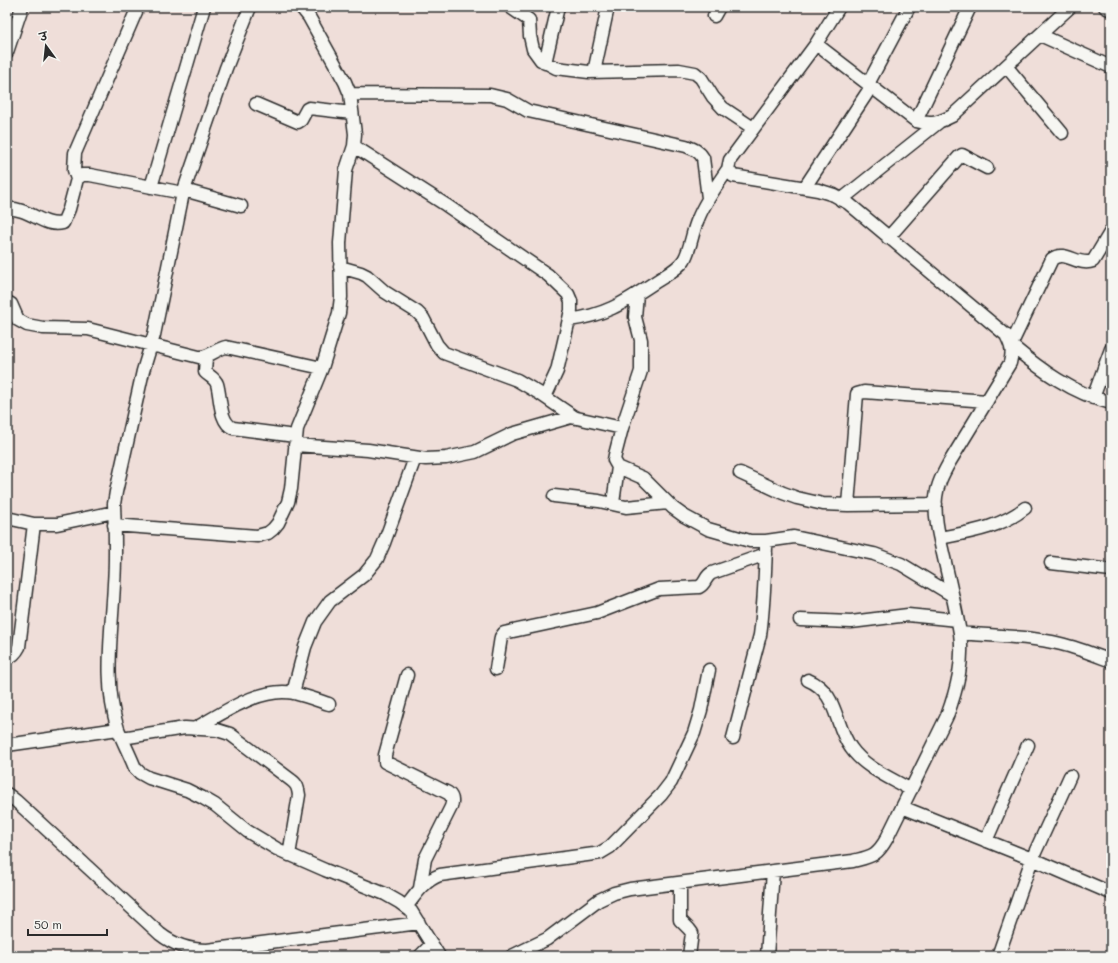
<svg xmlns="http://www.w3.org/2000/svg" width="1118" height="963" viewBox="0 0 1118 963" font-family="Mali,'Playpen Sans Deva',sans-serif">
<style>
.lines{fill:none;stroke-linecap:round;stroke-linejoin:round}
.minor-casing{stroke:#2b2b2b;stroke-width:15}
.minor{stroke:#f6f6f2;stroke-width:12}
</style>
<rect width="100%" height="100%" fill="#efded9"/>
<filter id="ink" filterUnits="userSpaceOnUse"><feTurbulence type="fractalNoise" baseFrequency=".025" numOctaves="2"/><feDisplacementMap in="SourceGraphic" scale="8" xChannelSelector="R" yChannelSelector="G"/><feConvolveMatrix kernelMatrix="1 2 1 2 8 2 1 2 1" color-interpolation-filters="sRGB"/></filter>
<g filter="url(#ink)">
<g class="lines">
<defs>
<path id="minor" d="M250,7l-24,61 -43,125 -29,142 -11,36 -27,121 -2,12c1,26 2,53 0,80 -2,46 -11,100 4,145 5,13 12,26 17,39l5,5 9,5 38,12 16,8 12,7 32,26 30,18 48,21 60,24 14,8 12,9 28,45
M510,7l19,13 1,16 3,13 8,11 15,8 33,4 90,-2 16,3 6,5 12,19 10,11 30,20
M1105,7l6,3
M714,16l5,-9
M1040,35l71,32
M816,44l100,77c16,4 22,2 36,-5l118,-109
M7,52l15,-45
M545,63l13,-56
M1006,66l56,67
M594,72l14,-65
M868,84l41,-77
M350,94l140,1 17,4 21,12 158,35c8,3 13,5 17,12l5,40
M256,104l42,18 3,-2 6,-11 2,-1 43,5
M916,121l54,-114
M354,146l92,59 102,70 20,19 3,7v9l-4,18 -10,43 -12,26
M77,179l-3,-9 1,-17 63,-146
M151,187l53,-180
M805,187l66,-100
M184,190l57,16
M841,200l98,-78
M7,209c22,-2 36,19 56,14l6,-14 8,-30 5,-4h8l93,18
M1111,231l-18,30c-15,6 -28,-12 -41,-2l-41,86c30,25 61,48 100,58
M888,238l71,-81 3,-2 25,13
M340,267l21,6 6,3 18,16 32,20 6,6 14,27 7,8 73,27 22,13 35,24
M637,294l-2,23 6,23v31l-19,57 -7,27 -1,5 4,7 25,11 30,30 11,8 24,13 42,12h16l28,-4 80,17 27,10 51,31
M7,302l4,2 7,16 9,5 16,3 45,1 111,28c10,1 17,-8 27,-10l96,21
M569,320c39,-5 57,-19 88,-39 9,-6 21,-12 27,-21 7,-12 8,-28 14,-41 7,-18 19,-34 30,-50
M206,357l-1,15c4,4 10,6 12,12 4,13 2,38 16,44l62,8
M1093,398l18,-49
M295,445l73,5 58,9 20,-1 29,-6 37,-18 59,-17 6,1 45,10
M740,473l43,20 14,5 26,6 25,1 88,-1
M554,496l45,5 27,6 42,-4
M613,503l5,-36
M848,505l9,-111 7,-2 123,9
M7,518l27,6h23l57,-12
M114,525l143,11 11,-3 5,-4 5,-6 10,-21 3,-13 6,-60 25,-61 17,-55 2,-16 -1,-54 6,-73 8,-24 1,-12 -5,-40 -5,-12 -36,-65 -8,-10
M940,538c30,-6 60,-10 85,-30
M1051,563l60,7
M800,620l51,2 57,-7 49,5
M960,633c34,3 68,3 101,11 17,4 34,11 50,17
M7,658c6,-2 9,-5 12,-11l15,-123
M496,669l5,-32 3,-4 93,-20 62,-24 40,-2c7,-3 6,-11 13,-14l54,-19
M407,675l-22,80v7l63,31c5,4 5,8 3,14l-26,52 -5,29
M808,680c30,12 26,45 43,68 14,20 40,30 60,42
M293,693l12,-46 10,-25 15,-21 34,-26 13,-16 7,-16 31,-85
M196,728c27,-15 65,-42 98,-35 12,3 23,7 35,11
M122,738l63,-10 32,2 13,4 61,46c6,4 7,8 8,15l-10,60
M733,738l27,-103c4,-30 5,-59 6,-88
M7,745l111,-16
M7,794l9,7 144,133c14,11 29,16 47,16l212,-27
M902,807l130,52 79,34
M986,841l42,-96
M680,883v37l9,9 3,4 -3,23
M406,907c10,-13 18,-26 34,-32l154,-21 6,-1 10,-6 51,-52 10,-13 23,-49 7,-23 8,-40
M420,956l12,-12
M512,956l35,-17 52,-39 15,-7 16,-4 223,-28c19,-5 24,-5 34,-23l60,-122c10,-27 17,-54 13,-83 -5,-29 -12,-57 -18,-84 -4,-17 -8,-35 -6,-52 1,-12 7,-23 13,-34l61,-100c3,-12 2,-16 -4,-28l-158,-132 -14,-8 -16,-5 -85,-14 -5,-7 2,-9 86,-116 23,-37
M767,956l6,-85
M998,956l34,-97 38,-83"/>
</defs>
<!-- minor casing -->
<use href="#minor" class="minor-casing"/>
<!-- minor -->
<use href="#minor" class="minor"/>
</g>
</g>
<!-- margin -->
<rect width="1118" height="963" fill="none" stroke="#f6f6f2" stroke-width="24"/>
<rect x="12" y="12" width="1094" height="939" fill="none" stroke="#2b2b2b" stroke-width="1.5" filter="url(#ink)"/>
<!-- north arrow -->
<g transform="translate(46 46) rotate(345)" stroke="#f6f6f2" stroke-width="3" paint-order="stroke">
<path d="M0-3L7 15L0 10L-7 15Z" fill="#2b2b2b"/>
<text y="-6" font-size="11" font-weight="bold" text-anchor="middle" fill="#2b2b2b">उ</text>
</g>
<!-- scale -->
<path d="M28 929v6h79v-6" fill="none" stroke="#2b2b2b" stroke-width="2"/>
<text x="34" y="929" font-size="12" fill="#2b2b2b" stroke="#f6f6f2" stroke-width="3" paint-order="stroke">50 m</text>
</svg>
